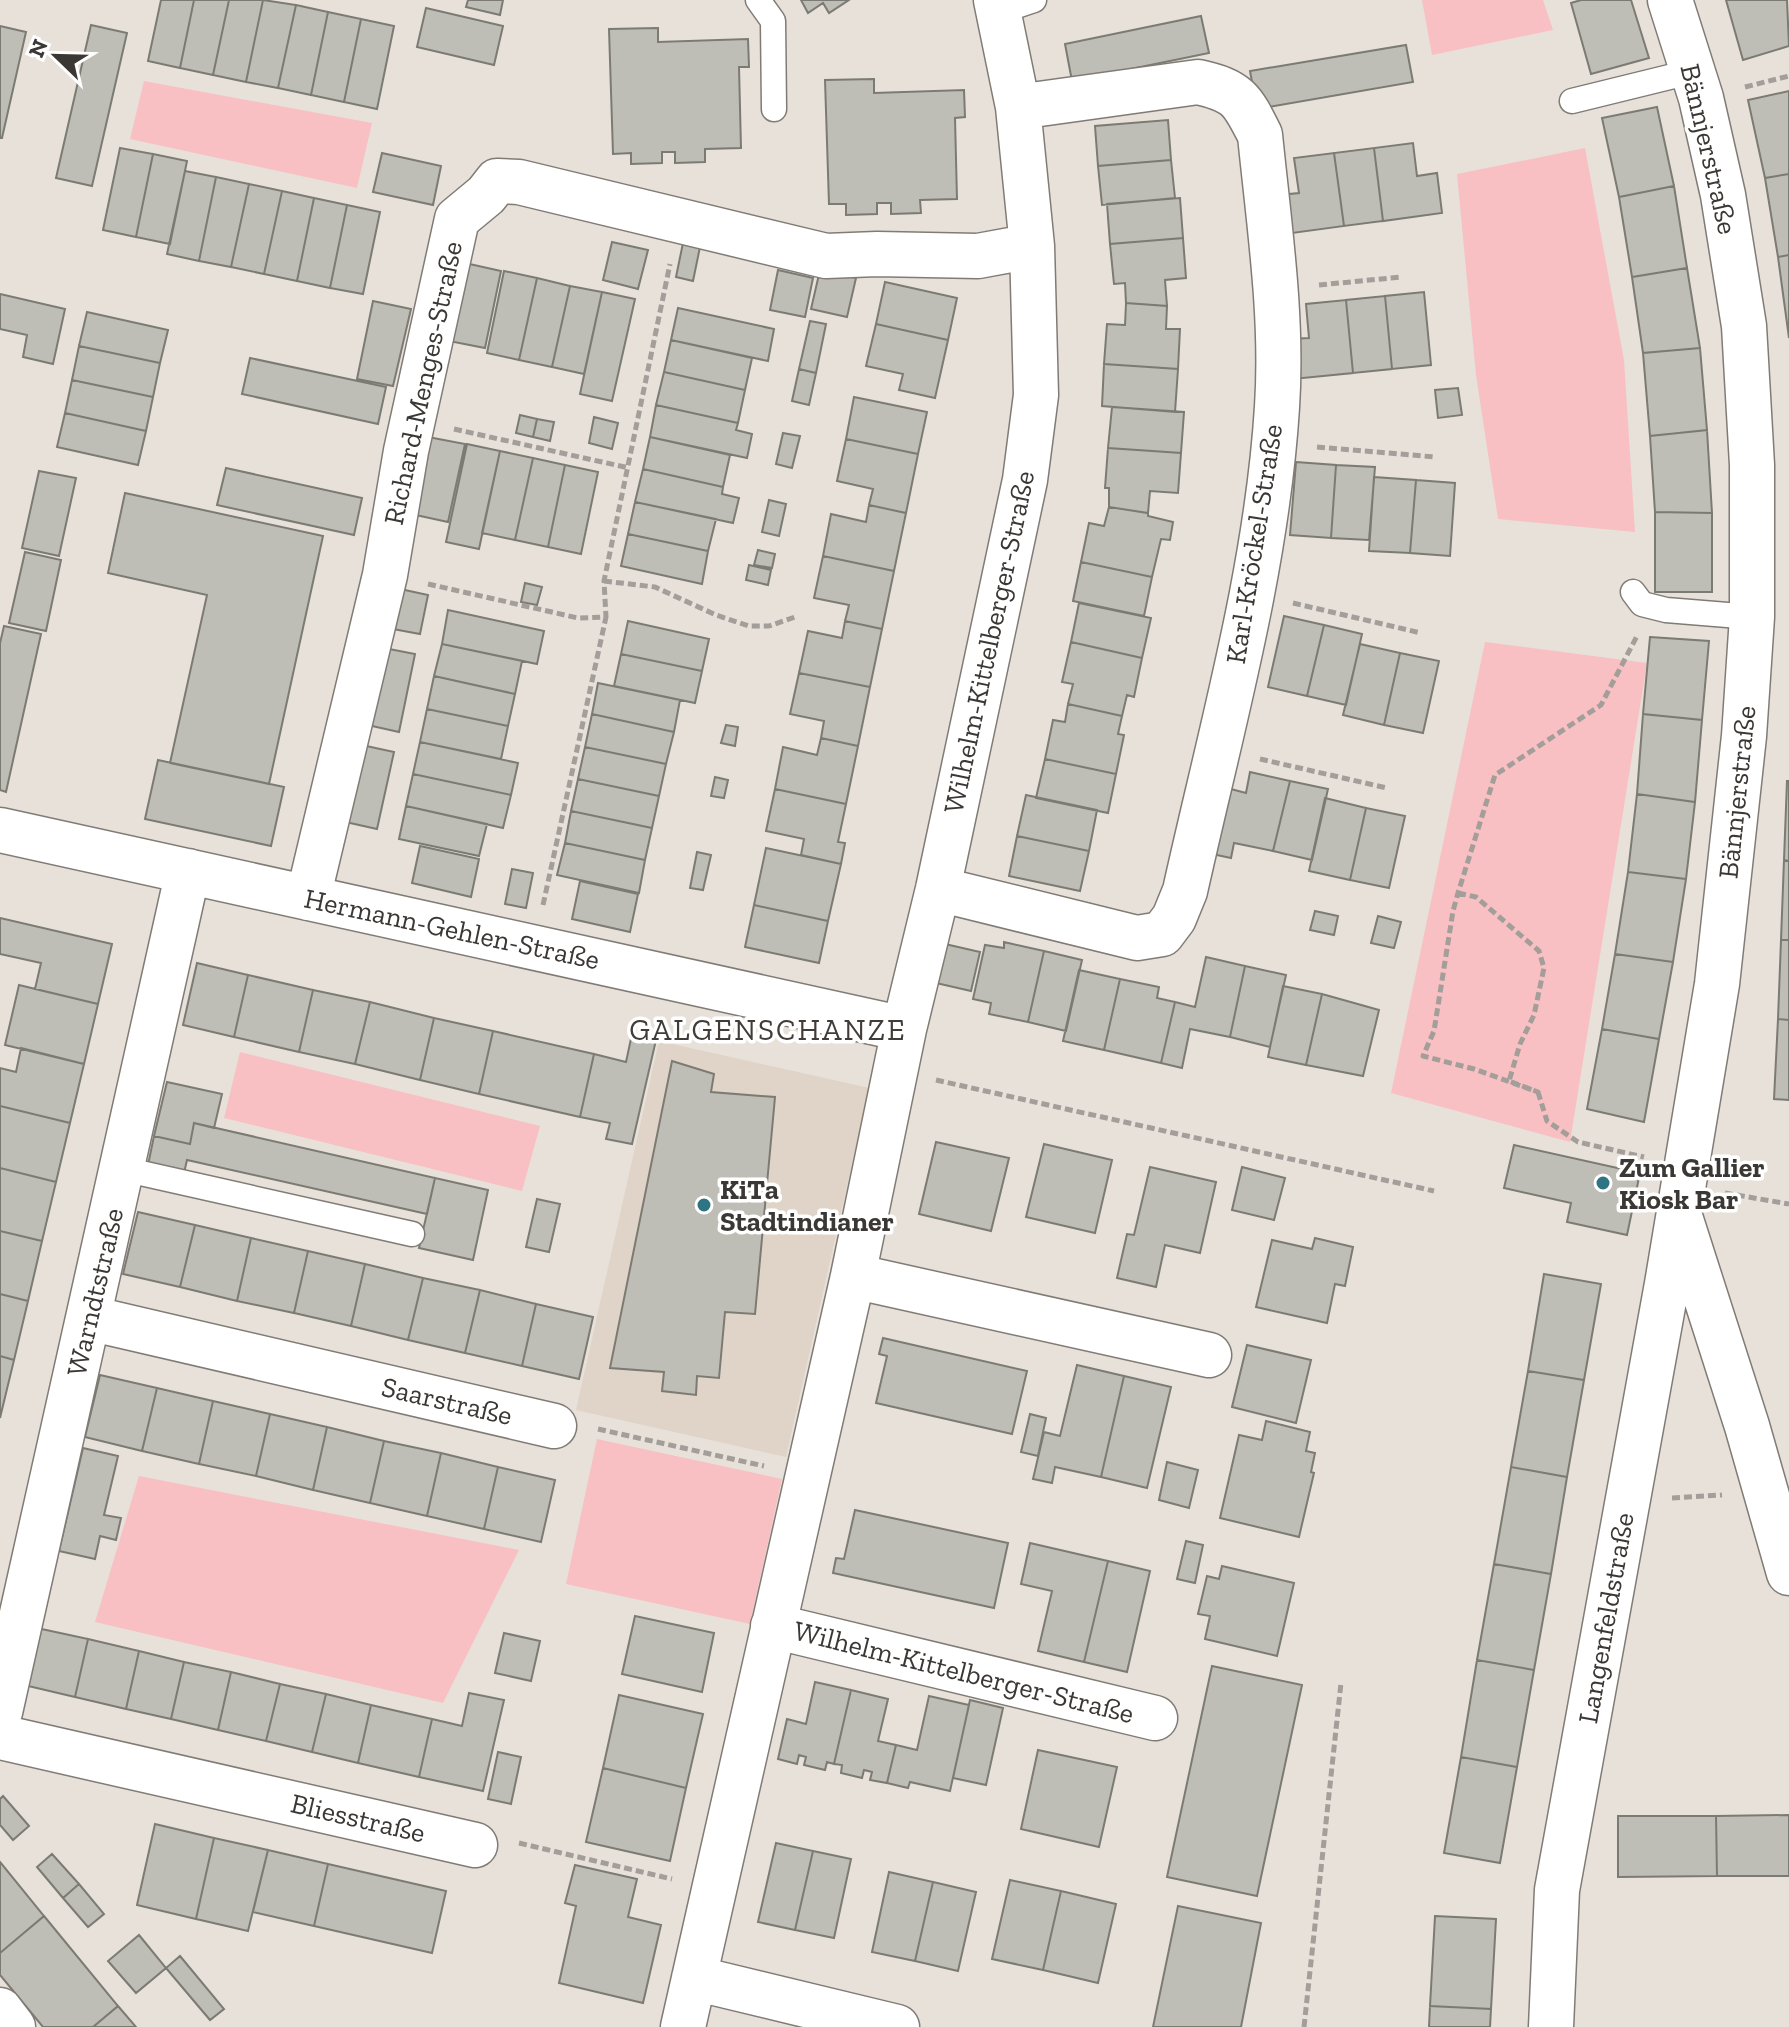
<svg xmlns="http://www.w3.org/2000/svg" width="1789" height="2027" viewBox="0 0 1789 2027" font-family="'Zilla Slab',serif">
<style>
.built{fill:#dfd4c7}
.green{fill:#f8c0c3}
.building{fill:#bfbeb6;stroke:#7c7b73;stroke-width:2}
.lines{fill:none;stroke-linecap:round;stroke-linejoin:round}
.service-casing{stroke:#817b75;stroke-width:27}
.minor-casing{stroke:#817b75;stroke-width:47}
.path{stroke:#a39e99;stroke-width:5;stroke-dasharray:8 4;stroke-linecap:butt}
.service{stroke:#fff;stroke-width:24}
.minor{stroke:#fff;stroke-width:44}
.poi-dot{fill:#2e7482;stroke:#fff;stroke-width:3}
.labels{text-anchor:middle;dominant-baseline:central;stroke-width:7;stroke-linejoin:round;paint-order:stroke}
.street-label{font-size:28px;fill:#3a3735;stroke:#fff}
.poi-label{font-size:28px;font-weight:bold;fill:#3a3735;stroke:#fff;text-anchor:start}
.neighbourhood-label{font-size:30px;letter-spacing:2px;fill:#413c37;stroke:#fff}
</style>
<rect width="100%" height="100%" fill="#e7e1da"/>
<!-- built -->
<path class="built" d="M659,1041l210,47 -83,369 -210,-47z"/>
<!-- green -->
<path class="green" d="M1422,0h121l10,30 -121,25z
M144,81l228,42 -15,65 -227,-49z
M1585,148l39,212 11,172 -137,-13 -22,-144 -19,-201z
M1485,642l162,21 -77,479 -179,-49z
M240,1052l300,74 -18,65 -298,-73z
M597,1439l185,40 -32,145 -184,-40z
M139,1476l380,74 -76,153 -348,-81z"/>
<!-- building -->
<path class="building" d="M161,0h33l-14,68 -32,-7z
M194,0h35l-16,75 -33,-7z
M229,0h34l-17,82 -33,-7z
M263,0l33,5 -18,83 -32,-6z
M468,0h35l-3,15 -34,-8z
M801,0h48l-20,13 -6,-10 -15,10z
M1581,0h50l18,58 -58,16 -20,-71z
M1726,0h61l2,46 -46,14z
M296,5l32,7 -17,83 -33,-7z
M426,8l77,18 -9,39 -77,-18z
M328,12l33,7 -17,83 -33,-7z
M1201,16l8,37 -137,28 -7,-37z
M361,19l33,7 -17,83 -33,-7z
M91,25l36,8 -35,153 -36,-8z
M0,26l26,6 -24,106h-2z
M658,28v14l90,-3 1,28h-10l2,81 -36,1v13l-30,1v-11h-13v11l-31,1v-11l-18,1 -4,-125z
M1406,45l7,37 -156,27 -7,-38z
M874,79v14l90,-3 1,27 -10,1 2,81 -37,1 1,13 -30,1v-11h-14v11l-31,1v-11h-17l-4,-124z
M1789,91v83l-24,4 -17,-78z
M1657,107l17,79 -55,11 -17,-79z
M1168,120l3,40 -73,6 -3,-40z
M1413,143l4,33 20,-3 5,40 -59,8 -9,-73z
M120,148l33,6 -17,83 -33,-7z
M1374,148l9,73 -39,5 -10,-73z
M382,153l59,13 -8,39 -60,-13z
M1334,153l10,73 -59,8 -6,-39 20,-2 -5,-35z
M153,154l34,7 -17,83 -34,-7z
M1171,160l4,38 -73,7 -4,-39z
M185,171l31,6 -17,84 -32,-7z
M1789,174v81l-11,2 -13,-79z
M216,177l33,7 -18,83 -32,-6z
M249,184l33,7 -18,83 -33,-7z
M1674,186l13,82 -55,9 -13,-80z
M282,191l32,7 -17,83 -33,-7z
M314,198l33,7 -17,83 -33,-7z
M1180,198l3,40 -73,6 -3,-40z
M347,205l33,7 -17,82 -33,-6z
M1183,238l3,40 -21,2 2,26 -41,-3 -1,-20 -11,1 -4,-40z
M612,242l36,8 -10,39 -35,-9z
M683,243l17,4 -7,34 -17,-4z
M1789,255v83l-11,-81z
M465,263l36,8 -16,77 -36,-7z
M1687,268l13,80 -57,5 -11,-76z
M778,270l35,8 -8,39 -35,-7z
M820,270l36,8 -9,39 -36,-8z
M504,271l33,7 -18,82 -32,-7z
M537,278l33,8 -18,81 -33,-7z
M885,282l72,16 -9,42 -72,-16z
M570,286l32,6 -18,82 -32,-7z
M602,292l33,7 -23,102 -32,-7z
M1424,292l7,73 -39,4 -7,-73z
M0,294l65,15 -12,55 -30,-7 4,-22 -27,-6z
M1385,296l7,73 -39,4 -7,-73z
M1346,300l7,73 -60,6 -4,-40 20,-1 -3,-34z
M373,301l38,8 -18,77 -36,-7z
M1126,303l41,3 -1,23h14l-2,40 -74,-5 3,-40 18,1z
M678,308l96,21 -6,32 -97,-21z
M87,312l81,18 -8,33 -81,-17z
M810,321l16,3 -10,49 -17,-4z
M876,324l72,16 -13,58 -36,-8 4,-16 -37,-8z
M671,340l81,18 -7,32 -81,-18z
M79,346l81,17 -7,34 -81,-17z
M1700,348l7,82 -57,6 -7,-83z
M250,358l136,29 -8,37 -136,-30z
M1104,364l74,5 -3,43 -73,-6z
M799,369l17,4 -7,32 -17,-4z
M664,372l81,18 -7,33 -82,-18z
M72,380l81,17 -7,34 -81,-18z
M1458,388l4,27 -24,3 -3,-28z
M854,397l73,15 -9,42 -72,-15z
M656,405l82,18 -2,7 16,4 -5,24 -97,-21z
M1112,407l72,5 -3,41 -73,-5z
M65,413l81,18 -8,34 -81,-18z
M520,415l17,4 -4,18 -17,-4z
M594,417l24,6 -6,26 -23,-6z
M537,419l17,3 -4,19 -17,-4z
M1707,430l5,83 -57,-1 -5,-76z
M783,433l17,3 -8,32 -16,-4z
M428,437l37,7 -17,78 -37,-8z
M650,437l80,18 -7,32 -80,-18z
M846,439l72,15 -12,59 -37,-8 4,-16 -36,-8z
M467,444l33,7 -21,98 -33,-7z
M1108,448l73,5 -3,40 -28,-2 -2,22 -39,-6v-19h-4z
M500,451l33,7 -18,82 -33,-7z
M533,458l32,7 -17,82 -33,-7z
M1296,462l40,3 -5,73 -41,-3z
M565,465l33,7 -17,82 -33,-7z
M1336,465l39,2 -6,73 -38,-2z
M226,468l136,30 -8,37 -137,-30z
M643,469l80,18 -1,7 17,4 -6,25 -98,-21z
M39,471l37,7 -17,78 -37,-8z
M1374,477l42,3 -6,73 -41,-2z
M1416,480l39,3 -5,73 -40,-3z
M125,493l198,43 -54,248 -99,-21 37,-168 -99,-22z
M769,500l17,4 -7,32 -17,-4z
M635,502l81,17 -8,32 -80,-17z
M869,505l37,8 -12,58 -71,-15 8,-42 35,8z
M1109,507l39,6v3l25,6 -3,18 -9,-1 -9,38 -71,-15 8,-39 15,3z
M1655,512l57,1v79h-57z
M628,534l80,17 -6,33 -81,-18z
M758,550l17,4 -3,14 -18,-3z
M25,552l36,8 -15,71 -37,-8z
M823,556l71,15 -12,58 -37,-8 4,-16 -35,-7z
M1081,562l71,15 -8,39 -71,-15z
M749,565l22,5 -3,15 -22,-5z
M525,583l17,4 -5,18 -16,-3z
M391,587l37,8 -8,39 -38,-7z
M1079,603l72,15 -9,40 -71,-16z
M448,610l96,21 -7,33 -95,-20z
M1284,616l40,9 -17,71 -39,-9z
M628,621l81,18 -7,32 -81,-17z
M845,621l37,8 -12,58 -71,-14 9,-42 34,7z
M1324,625l38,9 -16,71 -39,-9z
M4,626l37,8 -35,158 -6,-2v-147z
M1650,637l59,4 -7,79 -59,-6z
M1071,642l71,16 -8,39 -7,-2 -5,21 -54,-12 5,-20 -11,-2z
M442,644l80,17 -7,33 -81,-18z
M1360,644l40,9 -16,72 -41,-10z
M379,647l36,7 -16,78 -36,-8z
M1400,653l39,8 -16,72 -39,-8z
M621,654l81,17 -7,32 -81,-17z
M799,673l71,14 -12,59 -37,-8 3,-17 -34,-7z
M434,676l81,18 -7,32 -81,-17z
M598,683l82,17 -6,32 -82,-18z
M1068,704l54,12 -4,18 6,1 -8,39 -71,-15 8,-39 12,2z
M427,709l81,17 -7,33 -81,-17z
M592,714l82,18 -8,32 -81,-17z
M1643,714l59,6 -7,82 -58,-8z
M726,725l12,2 -3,19 -14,-3z
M821,738l37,8 -12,58 -71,-15 8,-42 34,8z
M420,742l98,21 -7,32 -98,-21z
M357,744l37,8 -17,77 -36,-8z
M585,747l81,17 -7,32 -81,-17z
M1045,759l71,15 -8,39 -72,-15z
M158,760l126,27 -13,59 -126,-27z
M1250,772l40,9 -17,70 -39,-8 -3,15 -19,-4 15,-66 19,5z
M413,774l98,21 -8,33 -97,-22z
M715,777l13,3 -4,18 -13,-2z
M578,779l81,17 -7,32 -81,-17z
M1290,781l38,8 -16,71 -39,-9z
M1787,781h2v80l-5,-1z
M775,789l71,15 -8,38 7,1 -4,21 -40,-9 3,-16 -38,-8z
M1637,794l58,8 -9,77 -58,-7z
M1026,795l71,15 -8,41 -72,-15z
M1325,798l41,10 -16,72 -41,-9z
M406,806l81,18 -8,32 -80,-17z
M1366,808l39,8 -16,72 -39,-8z
M571,811l81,17 -7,32 -80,-17z
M1017,836l72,15 -9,40 -71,-15z
M565,843l80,17 -6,33 -82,-18z
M420,846l59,13 -8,38 -59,-14z
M766,848l75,16 -13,57 -74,-16z
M697,852l14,3 -8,35 -13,-2z
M1784,860l5,1v79h-8z
M512,869l21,4 -7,35 -21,-4z
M1628,872l58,7 -13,83 -58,-8z
M580,881l58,13 -8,38 -58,-13z
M754,905l74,16 -9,42 -74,-16z
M1315,911l23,5 -4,19 -24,-5z
M1378,916l23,6 -7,26 -23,-5z
M0,918l112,26 -14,60 -63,-15 6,-26 -41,-9z
M1781,940h8v80l-11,-1z
M1004,942l40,9 -16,71 -39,-8 2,-11 -18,-4 12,-54 19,3z
M945,944l35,8 -9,39 -35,-8z
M1044,951l38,9 -16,71 -38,-9z
M1615,954l58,8 -14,77 -57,-10z
M1206,957l39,9 -15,71 -40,-8 -8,39 -21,-5 14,-61 20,5z
M197,963l51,12 -14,62 -51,-12z
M1245,966l41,9 -16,72 -40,-10z
M1079,970l41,9 -16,71 -41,-9z
M248,975l65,15 -14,62 -65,-15z
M1120,979l39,8 -2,11 18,4 -14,61 -57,-13z
M19,985l79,19 -14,60 -79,-19z
M1283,986l39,8 -16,71 -38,-8z
M313,990l57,12 -15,62 -56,-12z
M1322,994l57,16 -16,66 -57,-11z
M370,1002l64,16 -14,62 -65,-16z
M434,1018l59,13 -14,63 -59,-14z
M1778,1019l11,1v80l-15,-1z
M1602,1029l57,10 -15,83 -57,-13z
M493,1031l101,23 -14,63 -101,-23z
M632,1034l24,6 -24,104 -26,-5 4,-16 -30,-6 14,-63 32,8z
M21,1048l63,16 -14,59 -70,-17v-38l16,4z
M672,1061l42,13 -3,18 64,5 -20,217 -30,-2 -6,66 -22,-2 -1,19 -34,-4 2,-19 -54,-4z
M167,1082l55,12 -8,34 -20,-5 -4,21 -36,-8z
M0,1106l70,17 -14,59 -56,-14z
M194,1123l241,55 -8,36 -240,-54 -3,13 -36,-8 6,-29 36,8z
M936,1142l73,16 -18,73 -72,-17z
M1044,1144l68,16 -17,73 -69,-16z
M1514,1145l126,28 -13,62 -60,-13 4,-19 -67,-15z
M1150,1167l66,15 -16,71 -35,-8 -9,42 -39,-9 10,-44 7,1z
M1242,1167l43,11 -11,42 -42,-10z
M0,1168l56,14 -14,59 -42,-10z
M435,1178l53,12 -15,70 -54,-12z
M537,1199l23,5 -11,48 -23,-5z
M138,1212l57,13 -15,62 -57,-13z
M195,1225l56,13 -14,63 -57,-14z
M0,1231l42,10 -14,60 -28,-7z
M251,1238l57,13 -14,62 -57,-12z
M1315,1238l38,9 -8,39 -10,-2 -8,39 -71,-16 16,-67 40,9z
M308,1251l57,13 -14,62 -57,-13z
M365,1264l58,14 -15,62 -57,-14z
M1544,1274l57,10 -17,96 -56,-9z
M423,1278l57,12 -15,63 -57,-13z
M480,1290l56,14 -14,62 -57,-13z
M0,1294l28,7 -14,59 -14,-4z
M536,1304l57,13 -14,62 -57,-13z
M883,1338l144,33 -15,63 -136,-31 11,-47 -8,-2z
M1247,1345l64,15 -15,63 -64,-16z
M0,1356l14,4 -14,58z
M1077,1365l47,11 -23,101 -46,-10 -3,16 -19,-4 11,-47 16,4z
M1528,1371l56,9 -17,97 -56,-10z
M100,1375l57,13 -15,63 -57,-14z
M1124,1376l47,11 -24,101 -46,-11z
M157,1388l56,13 -14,63 -57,-13z
M213,1401l57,13 -14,62 -57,-12z
M270,1414l57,13 -14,63 -57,-14z
M1030,1414l16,4 -8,38 -17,-4z
M1266,1421l44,11 -4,19 9,2 -4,19 3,1 -15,64 -79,-19 19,-83 23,5z
M327,1427l57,14 -14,62 -57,-13z
M384,1441l57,12 -14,63 -57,-13z
M83,1448l35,8 -14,59 17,3 -5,22 -16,-4 -5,23 -36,-8z
M441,1453l57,14 -14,62 -57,-13z
M1167,1462l31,8 -9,38 -30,-8z
M498,1467l57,13 -14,62 -57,-13z
M1511,1467l56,10 -16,97 -57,-10z
M855,1510l153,33 -14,65 -161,-35 3,-15 8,1z
M1186,1541l17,4 -8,38 -18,-4z
M1030,1543l78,18 -24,101 -46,-11 14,-60 -31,-7z
M1108,1561l42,10 -23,101 -43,-10z
M1494,1564l57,10 -17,96 -57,-10z
M1222,1566l72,17 -17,73 -72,-17 5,-23 -12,-2 9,-38 12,3z
M635,1616l79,17 -12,59 -80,-18z
M37,1628l51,11 -13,58 -51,-12z
M504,1633l36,8 -9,40 -36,-8z
M88,1639l51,12 -13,58 -51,-12z
M139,1651l45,11 -13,57 -45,-10z
M1477,1660l57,10 -17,97 -56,-10z
M184,1662l47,10 -13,58 -47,-11z
M1212,1666l90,19 -45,211 -90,-19z
M231,1672l49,12 -14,57 -48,-11z
M815,1682l36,8 -17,74 -7,-2 -2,8 -21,-5 2,-8 -7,-2 -2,9 -19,-5 9,-40 19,5z
M280,1684l46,10 -14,58 -46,-11z
M851,1690l37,9 -10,42 18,4 -9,38 -17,-3 2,-8 -8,-2 -2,8 -21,-5 1,-8 -8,-1z
M469,1693l35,7 -21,91 -64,-14 13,-58 30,7z
M326,1694l45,11 -13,58 -46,-11z
M619,1695l84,19 -17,74 -83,-20z
M929,1696l40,9 -19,86 -40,-9 -2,6 -21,-5 9,-38 21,5z
M970,1700l33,8 -17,77 -33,-7z
M371,1705l61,14 -13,58 -61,-14z
M1038,1750l79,17 -18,80 -78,-18z
M498,1752l23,5 -10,47 -23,-5z
M1461,1757l56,10 -17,96 -56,-10z
M603,1768l83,20 -16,73 -84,-19z
M3,1796l26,30 -16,14 -13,-15v-26z
M1789,1815v61h-72l-1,-60z
M1618,1816h98l1,60 -99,1z
M155,1824l59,14 -18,81 -59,-14z
M214,1838l54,12 -20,81 -52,-12z
M776,1843l37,8 -18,79 -37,-8z
M268,1850l60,14 -14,62 -61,-14z
M813,1851l38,8 -17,79 -39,-8z
M52,1854l27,30 -16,14 -26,-31z
M0,1862l44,54 -44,37z
M328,1864l118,27 -14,62 -118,-27z
M575,1865l62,14 -9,38 33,8 -18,78 -84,-20 17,-77 -11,-3z
M889,1872l44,10 -18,79 -43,-9z
M1010,1880l51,11 -18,79 -51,-11z
M933,1882l43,10 -18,79 -43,-10z
M79,1884l25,30 -16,13 -25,-29z
M1061,1891l55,13 -18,79 -55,-13z
M1178,1906l83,17 -20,104h-88z
M44,1916l74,90 -25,21h-50l-43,-52v-22z
M1435,1916l61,3 -5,90 -61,-3z
M139,1935l27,33 -30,25 -28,-32z
M180,1956l44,53 -14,11 -44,-52z
M118,2006l18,21h-43z
M1430,2006l61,3 -1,18h-61z"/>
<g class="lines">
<defs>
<path id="service" d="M758,0l15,21 1,88
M998,12l36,-12
M1572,101l122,-30
M1633,592l9,12 24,6 86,7
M123,1169l289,65"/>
<path id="minor" d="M0,830l904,199
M938,889l199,49 25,-4 12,-16 11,-27c35,-158 82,-322 92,-484 6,-90 -8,-182 -17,-272 -18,-36 -22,-44 -62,-53l-180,25
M308,898l77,-323 21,-124 51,-232 29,-24 11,-14 22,1 307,74 51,-2 101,2 54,-10
M1681,1220l66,206 42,147
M853,1276l356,79
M89,1318l465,108
M773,1626l382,92
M0,1712l188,-841
M0,1737l475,108
M694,1978l203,49
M0,2010l13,17
M683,2027l170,-751 51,-247 34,-140 87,-409 11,-85 -4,-149 -14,-139 -22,-107
M1551,2027l6,-137 110,-606 50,-300 27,-248 8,-119v-152l-8,-139 -21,-131 -22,-97 -31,-98"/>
</defs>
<!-- service casing -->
<use href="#service" class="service-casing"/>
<!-- minor casing -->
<use href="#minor" class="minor-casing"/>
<!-- path -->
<path class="path" d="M1745,87l44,-11
M1319,285l82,-8
M454,429l175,39
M1317,447l118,10
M604,581l51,6 61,28 33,11h20l26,-9
M428,584l150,34 28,-1 -2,-36 66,-317
M1293,603l128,30
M1260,759l127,29
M1458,893l18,4 63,54 5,17 -10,47 -14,29 -11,37 29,11 -64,-23 -51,-13 11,-25 19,-120 5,-18 37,-118 106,-70 36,-69
M543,905l63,-288
M936,1080l498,111
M1538,1092l9,29 31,21 66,15
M1725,1193l64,11
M598,1429l166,37
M1672,1498l50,-3
M519,1843l153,36
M1304,2027l37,-344"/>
<!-- service -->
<use href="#service" class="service"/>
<!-- minor -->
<use href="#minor" class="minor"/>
</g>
<!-- markers -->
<g class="poi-dot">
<circle cx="1603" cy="1183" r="8"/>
<circle cx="704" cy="1205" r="8"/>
</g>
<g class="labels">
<!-- street labels -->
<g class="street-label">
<text transform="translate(1709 149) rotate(77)">Bännjerstraße</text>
<text transform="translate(423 383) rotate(-78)">Richard-Menges-Straße</text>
<text transform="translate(1254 544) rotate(-81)">Karl-Kröckel-Straße</text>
<text transform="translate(989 642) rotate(-78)">Wilhelm-Kittelberger-Straße</text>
<text transform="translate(1737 792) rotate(-84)">Bännjerstraße</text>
<text transform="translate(452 929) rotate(12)">Hermann-Gehlen-Straße</text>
<text transform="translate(95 1292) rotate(-77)">Warndtstraße</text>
<text transform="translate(447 1401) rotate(13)">Saarstraße</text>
<text transform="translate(1606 1618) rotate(-80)">Langenfeldstraße</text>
<text transform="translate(964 1672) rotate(14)">Wilhelm-Kittelberger-Straße</text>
<text transform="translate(358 1818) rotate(13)">Bliesstraße</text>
</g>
<!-- poi labels -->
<g class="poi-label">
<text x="1619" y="1167">Zum Gallier<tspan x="1619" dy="32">Kiosk Bar</tspan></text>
<text x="720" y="1189">KiTa<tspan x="720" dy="32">Stadtindianer</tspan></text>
</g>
<!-- neighbourhood labels -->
<g class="neighbourhood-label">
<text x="768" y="1030">GALGENSCHANZE</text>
</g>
</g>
<!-- north arrow -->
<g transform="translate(56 56) rotate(293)" stroke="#ffffff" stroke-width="6" paint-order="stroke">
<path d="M0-6L14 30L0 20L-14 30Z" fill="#3a3735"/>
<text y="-12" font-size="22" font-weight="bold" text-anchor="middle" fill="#3a3735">N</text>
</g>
</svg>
